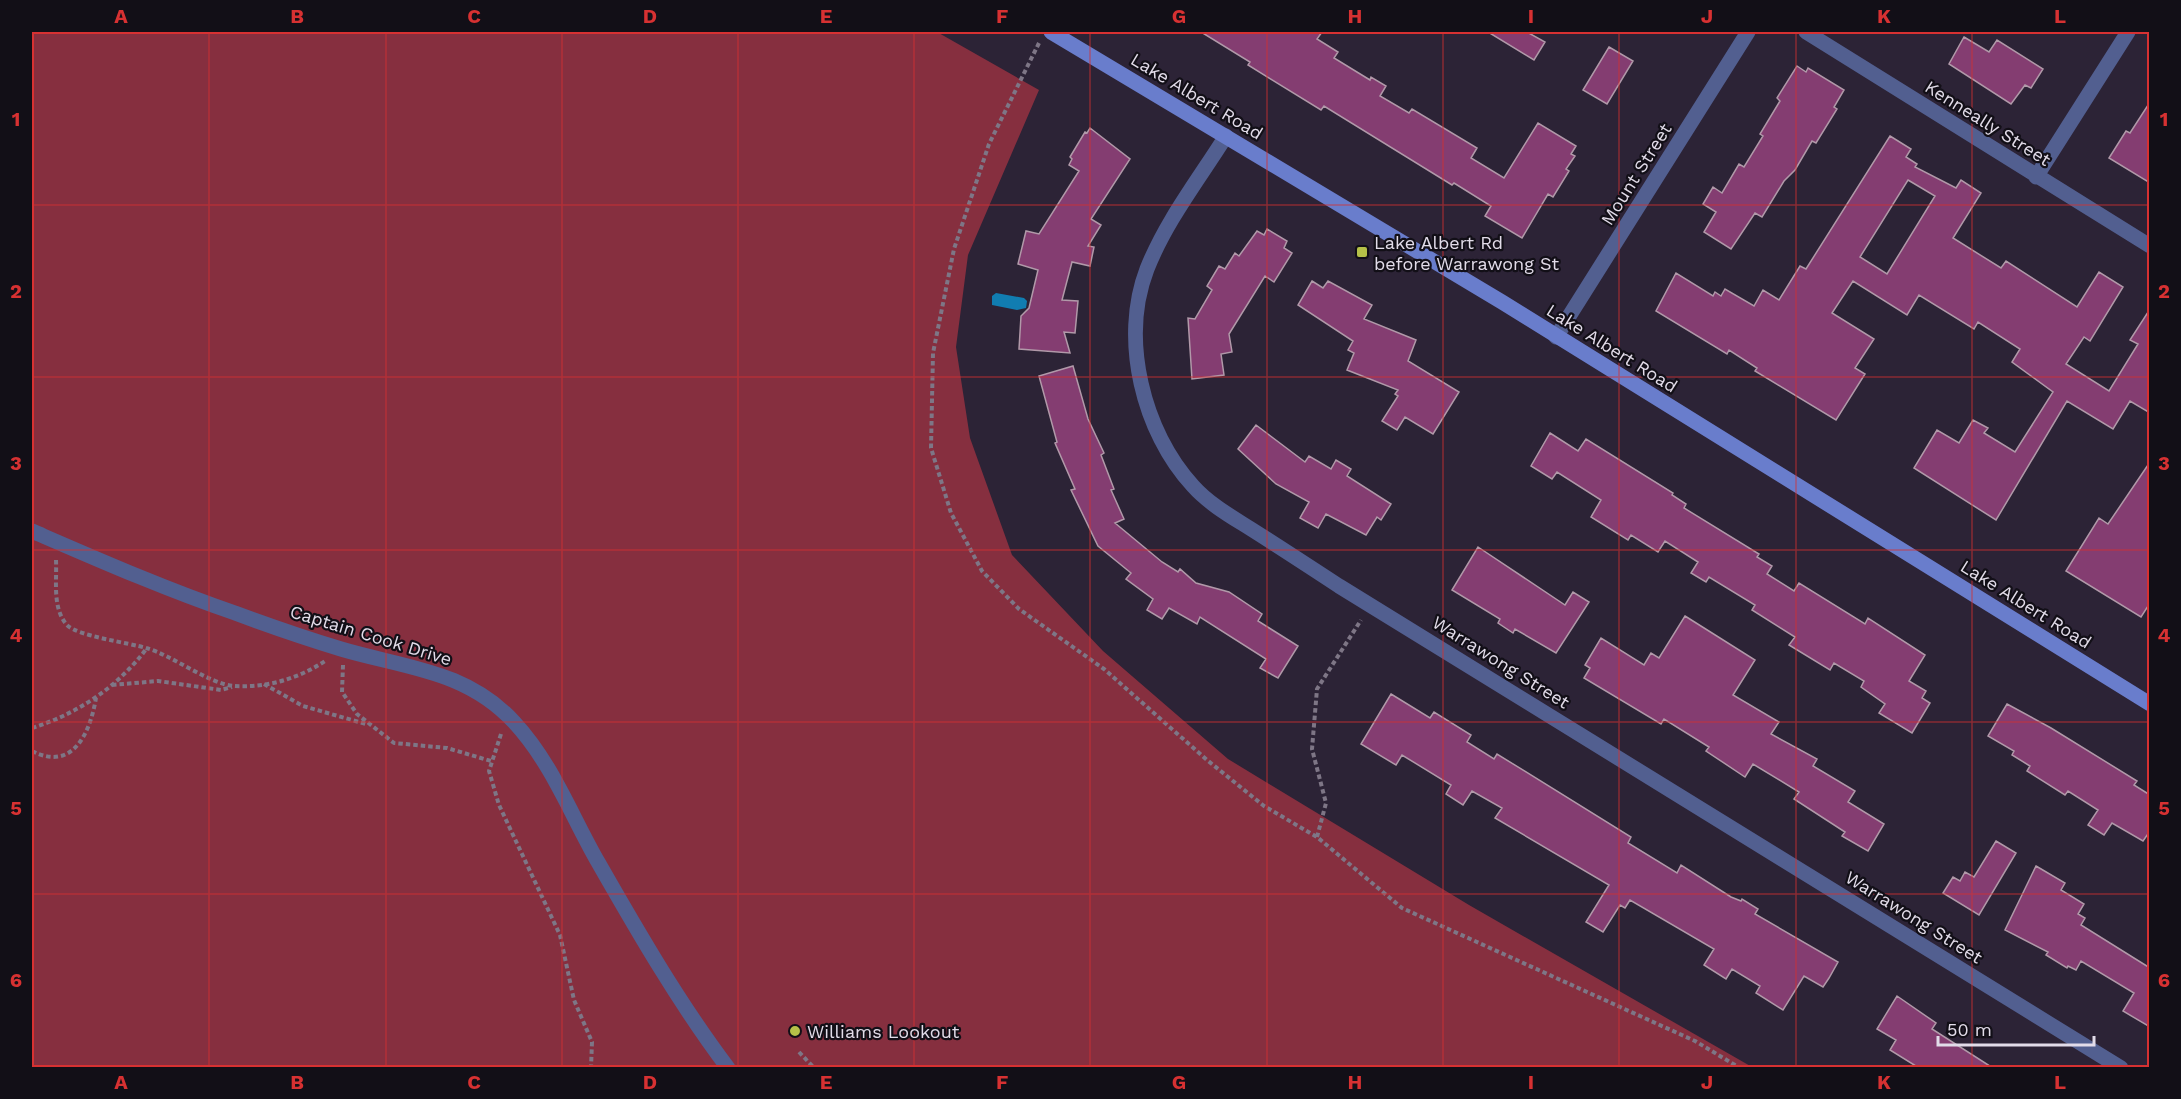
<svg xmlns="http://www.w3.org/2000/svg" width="2181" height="1099" viewBox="0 0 2181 1099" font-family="'Work Sans',sans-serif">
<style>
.forest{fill:#862f3f}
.water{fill:#117db1}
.building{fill:#843d71;stroke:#b199a9;stroke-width:1.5;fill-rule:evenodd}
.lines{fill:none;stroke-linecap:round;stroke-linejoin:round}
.path{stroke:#7e7686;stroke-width:4;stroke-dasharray:4.5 3;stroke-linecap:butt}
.street{stroke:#525f90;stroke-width:15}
.secondary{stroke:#697dcc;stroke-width:15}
.grid{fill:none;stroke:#d73132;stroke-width:1.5;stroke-opacity:0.55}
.poi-dot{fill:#b6c148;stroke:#120f17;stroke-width:2}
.labels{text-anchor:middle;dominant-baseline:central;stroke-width:4.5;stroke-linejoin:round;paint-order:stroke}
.street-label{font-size:18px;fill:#e2dce9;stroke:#120f17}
.poi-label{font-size:18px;fill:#e2dce9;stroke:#120f17;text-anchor:start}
.neatline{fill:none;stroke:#d73132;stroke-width:2}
.grid-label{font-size:20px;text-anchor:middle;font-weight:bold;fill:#d73132}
</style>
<rect width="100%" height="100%" fill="#2c2336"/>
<!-- forest -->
<path class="forest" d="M32,32h905l102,58 -71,165 -12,92 14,91 42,117 91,96 125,108 241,146 283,162h-1720z"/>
<!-- water -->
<path class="water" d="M996,293l28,5 3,3 -1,7 -9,2 -25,-5v-9z"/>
<!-- building -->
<path class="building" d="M1201,32h121l-5,7 21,13 -4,6 36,22 1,-3 15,9 -6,10 29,17 3,-4 65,39 -6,10 33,20 34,-55 38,23 -5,8 4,2 -9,13 3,2 -16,26 -5,-3 -26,44 -37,-22 6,-10 -37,-23 -2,2 -128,-79 -3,4 -73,-45 2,-3z
M1488,32h39l18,10 -11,18z
M1964,37l25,15 8,-12 46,29 -12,19 -6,-3 -14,19 -62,-40z
M1609,47l24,14 -26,43 -24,-14z
M1797,66l9,6 2,-4 36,22 -10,17 3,2 -21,34 -4,-2 -17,29 -11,11 -22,36 -7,-4 -24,36 -27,-17 12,-20 -13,-8 10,-17 9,6 17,-29 5,3 19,-31 -3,-2 20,-33 -3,-3z
M2150,102v81l-41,-25 17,-27 4,2z
M1090,128l40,31 -39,60 10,6 -13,21 6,1 -4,19 -18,-4 -10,38 16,1 -3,32 -11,-1 6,21 -51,-4 2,-33 8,-8 9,-38 -20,-6 8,-33 13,3 40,-63 -10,-6 3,-6 -2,-2 15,-25 2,1z
M1890,136l21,13 -5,8 11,7 -2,3 41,21 5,-8 20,13 -28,45 48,30 5,-7 71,46 22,-35 24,15 -33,54 -6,-4 -18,27 43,27 29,-47 -8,-4 20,-31v104l-20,-12 -17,28 -46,-28 -71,119 -82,-52 23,-38 22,13 14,-23 15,8 -4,5 31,19 38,-60 -41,-30 8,-13 -42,-27 -4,7 -55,-34 -12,20 -54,-34 -21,32 42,26 -19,29 10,6 -29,46 -81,-49 2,-3 -28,-18 -2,4 -71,-43 20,-38 37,23 2,-4 6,4 4,-7 29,17 9,-16 16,10 21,-34 6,3zM1908,180l27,16 -48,78 -27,-17z
M1267,229l20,12 -3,7 8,5 -18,29 -9,-6 -36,58 3,18 -11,2 3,21 -32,4 -4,-61 7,1 17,-29 -5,-4 12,-20 6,3 10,-16 4,3 18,-25 7,4z
M1312,281l11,7 5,-7 44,24 -8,14 52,21 -8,21 51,31 -26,42 -28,-17 -8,13 -15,-9 16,-25 -3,-2 3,-4 -51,-20 7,-17 -6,-3 5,-9 -55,-36z
M1073,366l15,53 16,34 -3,2 13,34 -3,1 13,29 -9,4 47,39 16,10 2,-3 16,14 33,9 33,22 -4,7 40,25 -20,32 -18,-10 6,-9 -66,-42 -3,7 -28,-16 -7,11 -15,-9 6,-11 -27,-20 5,-6 -33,-27 -27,-56 4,-1 -20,-46 2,-1 -18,-66z
M1256,425l49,37 4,-6 22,13 5,-9 15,9 -4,7 44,28 -10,16 -4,-3 -11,18 -40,-21 -8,14 -18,-10 9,-16 -33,-18 -38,-35z
M1550,433l28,18 8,-12 87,54 -1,2 14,9 -2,4 75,46 -2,3 15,9 -5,8 27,17 5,-8 66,41 3,-6 57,37 -16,26 17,10 -4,7 8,5 -18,30 -33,-20 6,-9 -24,-17 3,-6 -30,-18 -4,7 -41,-25 6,-8 -43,-27 3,-5 -46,-28 -3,5 -15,-9 7,-11 -33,-21 -7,11 -27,-17 -3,5 -37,-23 10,-17 -44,-28 -5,7 -21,-13z
M2150,462v141l-9,14 -75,-46 33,-53 9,6z
M1478,547l87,58 8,-13 16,10 -33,51 -41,-24 -2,4 -15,-10 2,-4 -48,-29z
M1685,616l70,44 -22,35 46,27 -8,12 46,25 -4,7 42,25 -7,11 36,22 -16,27 -26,-15 3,-4 -51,-33 5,-7 -46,-28 -8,13 -39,-26 3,-4 -45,-28 -3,5 -77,-46 6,-10 -5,-3 16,-27 43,27 7,-12 8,5z
M1391,694l39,24 4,-6 37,23 -4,7 27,17 3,-5 134,83 -3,6 49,30 4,-8 50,32 10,4 1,-2 16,10 -3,5 83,48 -9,16 -6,9 -19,-11 -21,34 -27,-17 4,-7 -28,-17 -6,10 -22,-14 10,-16 -84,-49 -5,8 -5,-3 -17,27 -17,-10 23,-37 -114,-67 7,-10 -30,-17 -9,14 -17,-11 5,-9 -49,-30 -6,10 -35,-21z
M2007,704l44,24 86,53 -3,4 16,10v36l-7,10 -31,-18 -8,12 -16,-10 10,-15 -30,-19 -3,4 -38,-24 3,-5 -18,-11 2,-4 -26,-15z
M1996,841l20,12 -37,62 -36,-22 10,-16 7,4 5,-9 9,5z
M2036,866l29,17 -4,7 23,14 -6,10 7,4 -4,7 69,43v59l-27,-16 11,-18 -53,-32 -5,9 -8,-4 -1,2 -21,-13 2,-3 -43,-22z
M1897,996l39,27 -4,6 61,39h-74l-29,-18 6,-10 -19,-11z"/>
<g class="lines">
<!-- path -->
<path class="path" d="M1039,43l-50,101 -35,105 -21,104 -2,95 20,65 31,58 37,38 85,60 103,91 57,46 53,31 85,71 293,133 45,27
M56,560c1,22 -4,48 11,65 10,11 63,18 79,23 26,7 63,36 88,38 32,2 64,-7 91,-25
M343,665l-1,27 15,22 37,29 53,5 44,13
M264,684l39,22 63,18
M112,685l46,-4 63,9 11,-3
M32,728c45,-14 86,-41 115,-80
M501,734l-12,37 10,34 61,130 14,65 18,42 -1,26
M32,751c41,21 58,-18 64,-53
M1317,837l9,-34 -14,-54 5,-60 44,-69
M799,1052l15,16"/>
<!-- street -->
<path class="street" d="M1806,32l344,214
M1226,136c-27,43 -60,85 -79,133 -27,70 -4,163 46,217 16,18 39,31 58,43 30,19 59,38 88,57l782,482
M2036,177l92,-145
M1556,337l192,-305
M32,531c67,29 133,58 203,82 35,13 70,25 106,36 64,19 125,21 173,73 38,41 57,93 84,140 40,70 81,141 130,206"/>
<!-- secondary -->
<path class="secondary" d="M1051,32l451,270 648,402"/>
</g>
<!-- grid -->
<path class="grid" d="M209,32v1036M386,32v1036M562,32v1036M738,32v1036M914,32v1036M1090,32v1036M1267,32v1036M1443,32v1036M1619,32v1036M1796,32v1036M1972,32v1036M32,205h2118M32,377h2118M32,550h2118M32,722h2118M32,894h2118"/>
<!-- markers -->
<g class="poi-dot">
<rect x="1356" y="246" width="12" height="12" rx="3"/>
<circle cx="795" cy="1031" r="6"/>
</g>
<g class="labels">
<!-- street labels -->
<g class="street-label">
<text transform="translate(1197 96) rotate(31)">Lake Albert Road</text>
<text transform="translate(1988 123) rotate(32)">Kenneally Street</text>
<text transform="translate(1636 174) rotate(-58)">Mount Street</text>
<text transform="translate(1612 348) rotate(32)">Lake Albert Road</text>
<text transform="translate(2026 604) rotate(32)">Lake Albert Road</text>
<text transform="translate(371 635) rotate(17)">Captain Cook Drive</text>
<text transform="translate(1501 662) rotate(32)">Warrawong Street</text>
<text transform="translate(1914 917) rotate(32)">Warrawong Street</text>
</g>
<!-- poi labels -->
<g class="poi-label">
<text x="1374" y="242">Lake Albert Rd<tspan x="1374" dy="21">before Warrawong St</tspan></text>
<text x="807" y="1031">Williams Lookout</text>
</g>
</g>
<!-- border -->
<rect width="2181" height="1099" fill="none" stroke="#120f17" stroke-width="66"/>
<!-- scale -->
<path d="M1938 1036v9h156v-9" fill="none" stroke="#e2dce9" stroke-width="3"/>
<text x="1947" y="1036" font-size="18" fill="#e2dce9" stroke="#120f17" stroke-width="4.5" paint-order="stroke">50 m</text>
<rect x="33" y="33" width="2115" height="1033" class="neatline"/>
<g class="grid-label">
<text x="121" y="23">A</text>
<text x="297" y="23">B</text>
<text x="474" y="23">C</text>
<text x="650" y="23">D</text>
<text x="826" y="23">E</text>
<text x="1002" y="23">F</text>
<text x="1179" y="23">G</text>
<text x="1355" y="23">H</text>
<text x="1531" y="23">I</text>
<text x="1707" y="23">J</text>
<text x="1884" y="23">K</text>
<text x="2060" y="23">L</text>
<text x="16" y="126">1</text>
<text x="2164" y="126">1</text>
<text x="16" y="298">2</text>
<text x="2164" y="298">2</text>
<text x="16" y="470">3</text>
<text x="2164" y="470">3</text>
<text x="16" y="642">4</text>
<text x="2164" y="642">4</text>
<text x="16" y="815">5</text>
<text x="2164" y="815">5</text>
<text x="16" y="987">6</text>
<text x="2164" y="987">6</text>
<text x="121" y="1089">A</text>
<text x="297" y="1089">B</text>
<text x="474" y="1089">C</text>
<text x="650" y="1089">D</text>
<text x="826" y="1089">E</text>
<text x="1002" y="1089">F</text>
<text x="1179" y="1089">G</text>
<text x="1355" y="1089">H</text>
<text x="1531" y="1089">I</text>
<text x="1707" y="1089">J</text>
<text x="1884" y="1089">K</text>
<text x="2060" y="1089">L</text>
</g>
</svg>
